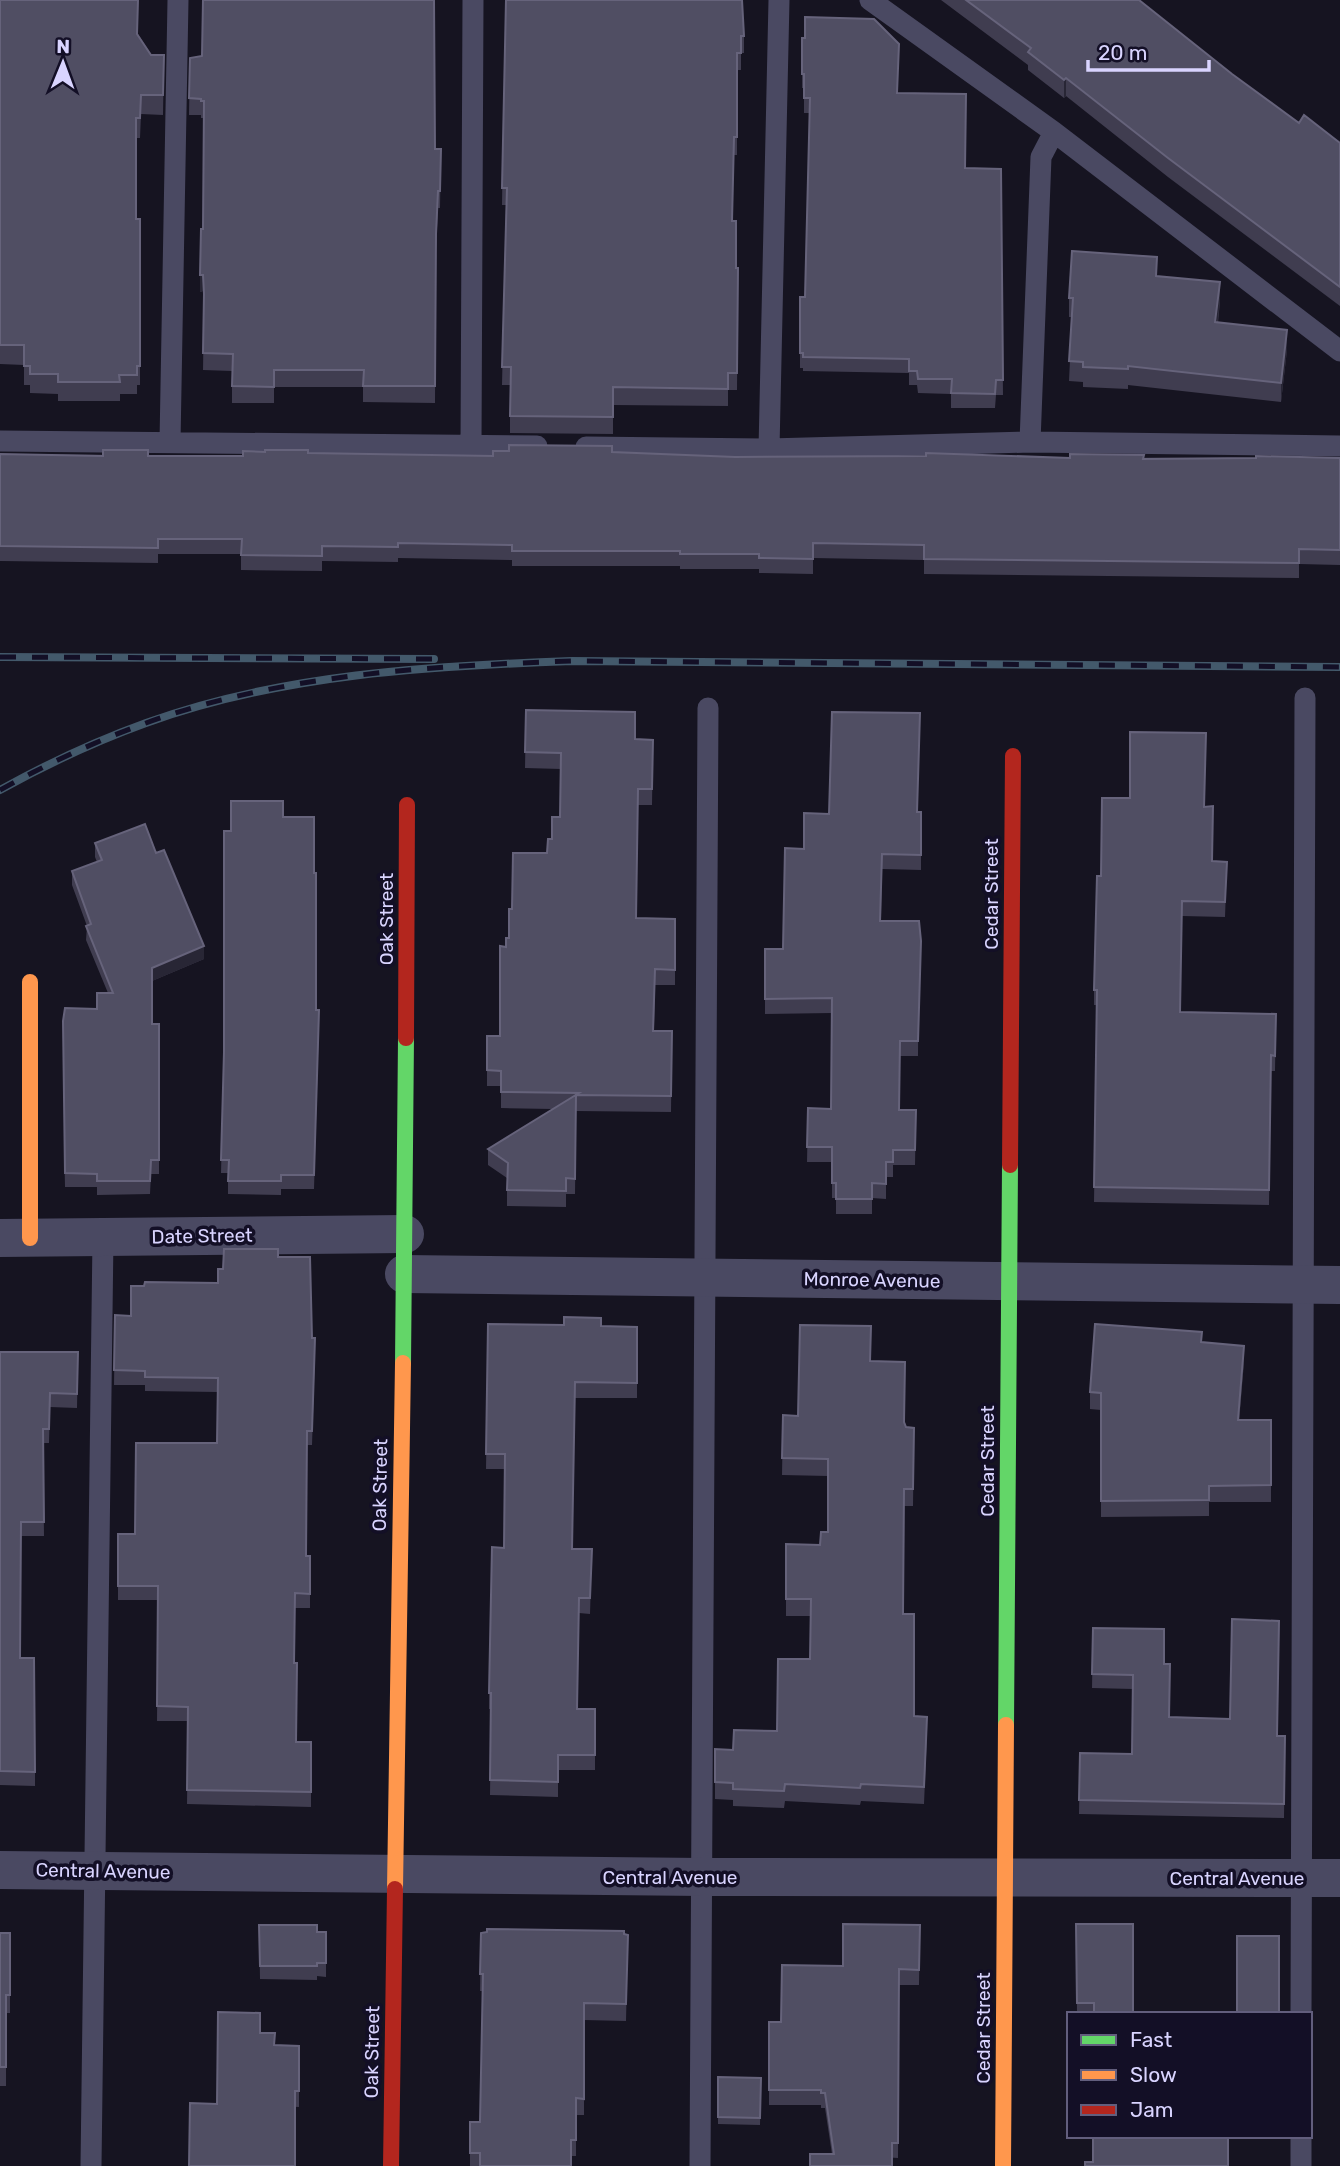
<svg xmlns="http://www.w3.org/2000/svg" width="1340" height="2166" viewBox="0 0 1340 2166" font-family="Rubik,sans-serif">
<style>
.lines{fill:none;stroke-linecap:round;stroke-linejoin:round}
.lane{stroke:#4a4962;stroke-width:21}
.street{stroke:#4a4962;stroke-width:38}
.fast{stroke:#63d668;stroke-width:16}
.slow{stroke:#ff974d;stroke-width:16}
.jam{stroke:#b3261e;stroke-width:16}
.rail-casing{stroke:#43596b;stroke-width:8}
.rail{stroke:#130f26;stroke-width:5;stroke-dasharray:16;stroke-linecap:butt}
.wall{fill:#403d50}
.shaded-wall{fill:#282635}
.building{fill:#504e63;stroke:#66637b;stroke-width:2}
.labels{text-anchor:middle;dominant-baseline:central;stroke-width:7;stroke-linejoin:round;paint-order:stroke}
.street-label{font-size:19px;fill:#d9d4ff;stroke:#130f26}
</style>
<rect width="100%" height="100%" fill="#161421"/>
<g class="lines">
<!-- lane -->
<path class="lane" d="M870,0l184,132 286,219
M0,441l537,5
M170,442l8,-442
M1030,442l11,-285 13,-25
M471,446l2,-446
M586,447l183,2 261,-7 310,4
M769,449l10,-449
M1301,2014l4,-1316
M91,2166l12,-929
M700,2166l8,-1458
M1301,2166v-30"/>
<!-- street -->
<path class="street" d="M0,1238l405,-4
M404,1274l936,11
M0,1870l702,7 638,1"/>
<!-- fast -->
<path class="fast" d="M403,1363l3,-325
M1006,1725l4,-560"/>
<!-- slow -->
<path class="slow" d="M30,982v256
M395,1889l8,-526
M1003,2166l3,-441"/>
<!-- jam -->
<path class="jam" d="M406,1038l1,-233
M1010,1165l3,-409
M391,2166l4,-277"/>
<defs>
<path id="rail" d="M0,657l434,2
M0,790c47,-26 96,-49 146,-67 135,-49 283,-57 426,-62l768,6"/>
</defs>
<!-- rail casing -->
<use href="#rail" class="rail-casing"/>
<!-- rail -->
<use href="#rail" class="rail"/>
</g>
<!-- wall -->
<path class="wall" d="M0,0l138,34 13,21h13l-1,60 -22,-1 -1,24h-4v81h4v166h-3v9h-17v7h-62v-7l-28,-1v-8h-6v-20l-24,-1z
M506,0l238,36v17h-3v17h-4v85h-3l-2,66 4,47h2l-1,122h-9v16l-115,-1v29l-103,-1v-48h-8l4,-180h-4l1,-72z
M941,0h198l93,74 67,49 41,20v163l-172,-129 -102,-81 -2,2 -36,-28v-5z
M190,58l245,91h6l-1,59h-2l-2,42 -1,153 -72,-1v-15h-89v16h-42v-32l-29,-1 1,-63 -1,-16 -3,1 3,-63 1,-111h-3v-3h-12z
M802,74l96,19 67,75 36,1 2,226h-7l-1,13h-44v-14l-33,-1 -1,-8h-8v-12l-106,-2v-3h-3v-71h5l5,-184h-6v-25h-2z
M1157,276l63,25 -2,22 69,27 -6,52 -153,-17v4l-45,-2v-5l-14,-1 3,-64h-3v-19z
M612,452l123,5 605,1v107l-41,-1v14l-375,-4v-14l-111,-2v16l-54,-1v-4h-79v-3h-168v-6l-114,-2v4l-76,-1v10l-81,-1v-16h-83v9l-158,-2v-107l243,2 65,-3 185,3z
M526,710l109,29 18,1 -1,65h-14l-2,113 39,1v66h-20l-1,46h18l-1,81 -95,-1 -1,83h-9v13l-59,-1v-28l-19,-13v-16l65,-40 -52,-1v-22h-14v-50h13l6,-89 3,-9 3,-29 35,-56 13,-36 1,-48 -36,-1z
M1204,807l8,54 15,1 -2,55 -43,-1 -2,96 96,2 -1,57h-4l-2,134 -175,-3 3,-197h-3v-15z
M921,812v58l-39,-1 -1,52h38l-1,135h-18l-1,54h17l-1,55h-22v12h-7v22l-14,-1v16h-36v-16h-4v-36h-25l1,-54 23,1 1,-96 -67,1v-65h18l21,-100 25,-35z
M283,817l31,56 2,137 3,13 -5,166h-33v6l-53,-1v-21h-7l3,-121z
M95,843l61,10 48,106 -52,22v43h7v150h-8l-1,20 -53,1v-8h-32l-1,-47 33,-131 11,-16 -22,-53 1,-14 -15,-41v-14l25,-9 -2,-5z
M278,1257l34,81 3,15 -3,92h-5l-1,111h4v52h-15l-1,55 2,79h15v65l-124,-3 1,-83h-31l1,-121h-40v-66h17l82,-91 1,-51 -73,-1v-6h-31l1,-70 16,1 13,-30 74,-3 5,-14z
M488,1324l149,3v71h-62l-3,151h20l-2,65 -11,-1 -2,96h18v61h-37v27l-68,-2 1,-86h-2v-16l15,-145 1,-79h-19z
M1202,1342l42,20 -5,58h32v82h-62v14l-108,1v-107l-11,-1v-17z
M0,1352h78l-1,56 -27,-1 -1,36h-6l1,93h-23l-1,122 15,114v14l-35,-1z
M871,1361l34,62 1,4 8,1 -1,78h-9l-1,108 11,102 13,18 -3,70 -63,-3 -1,4 -75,-4 -1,7 -51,-2v-6l-18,-1v-50l18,1 44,-19 33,-72 1,-43h-25v-72l34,1 8,-13v-56l-46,-1 1,-60 15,1z
M1093,1628l71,36 6,53 107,19h8l-1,82 -205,-4 1,-61 52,1 1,-65 -41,-1z
M1076,1924l57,90h-56z
M259,1925l67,7v45l-9,-1v4l-57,-1z
M920,1925l-1,60h-20l-1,173 -66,-4 -7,-46h-4v-3h-52v-83h12l62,-56z
M0,1933h10v80h-4v73h-6z
M481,1933l147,2 -2,86 -42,-1v95h-8v41h-5v10h-101v-44h10l3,-131h-3z
M1237,1936h42v78h-42z
M260,2033l15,12 24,1v61l-82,-3z
M718,2077l43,1 -1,47 -42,-1z"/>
<!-- shaded-wall -->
<path class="shaded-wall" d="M1066,78v18l-2,2v-18z
M200,275h3v16l-3,1z
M1220,282v19l-5,41v-20z
M1287,330v20l-6,52v-19z
M204,946v13l-52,22v-13z
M1244,1346v16l-6,75v-17z"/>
<!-- building -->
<path class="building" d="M0,0h138l-1,34 14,21h13l-1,40h-22l-1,23h-4v101h4v147h-3v9h-18l1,7h-62v-8h-28v-8h-6v-21h-24z
M203,0h231l1,149h6l-1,42h-2l-2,43 -1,152h-72l1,-16h-90v17l-42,-1 1,-32 -30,-1 1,-59 -1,-19h-3l1,-46h2l1,-128h-3v-2l-12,-1 1,-40 12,-2z
M506,0h236l2,36h-3v17h-4v84h-3l-2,84h4v47h2l-1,105h-9v16l-115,-2v30l-103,-1 1,-49h-9l5,-179h-5z
M966,0h173l93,74 67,49 5,-8 36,28v144l-172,-129 -102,-80 -2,2 -36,-28 3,-4z
M805,17l69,2 25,25 -2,49 69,1 -1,74 36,1 2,211h-7l-1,14 -44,-1 1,-14h-34l-1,-8h-8v-12l-106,-2v-4h-3v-56h5l5,-199h-6v-24h-2v-36h3z
M1072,251l85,6 -1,19 64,6 -5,40 72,8 -6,53 -153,-17v3l-45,-2v-5l-14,-1 4,-63h-4z
M509,445l103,1v6l123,5 191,-1v-3l144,5v-4l74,1 -1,4 113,-1v-2l84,2v92l-41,-1v14l-375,-4v-14l-111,-2v16l-54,-1v-4h-79v-3h-168v-6l-114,-2v4l-76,-1v10l-81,-1 1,-16h-84v9l-158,-2v-92l103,2v-6h45v6h95v-5l22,1v-2h43v3l185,3v-5h16z
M526,710l109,2v27l18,1 -1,49h-14l-2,129 39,1v51l-20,-1 -2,62h19l-1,65 -95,-1 -1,84 -9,-1v13l-59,-1 1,-27 -20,-14 91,-56 -78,-1v-21l-14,-1v-34h13v-90l6,1v-9h3v-29h3l1,-56h34l1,-14h4v-22h8l1,-64 -36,-1z
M832,712l88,1 -3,99h4v43l-39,-1 -2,67h39l2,20 -3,100h-18l-1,69h17l-1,40h-22v12h-7v22l-14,-1v16h-36v-16h-4v-36h-25l1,-39 23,1 1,-111 -67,1v-50h18l2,-101 19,1v-36l25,1z
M1130,732l76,1 -2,74 9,-1 -1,55 15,1 -2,40 -43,-1 -2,111 96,2 -1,42 -4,-1 -2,135 -175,-3 3,-197h-3l3,-114h4l1,-78h28z
M231,801h52v16h31v56h2v137h3l-5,165h-33v6h-53l1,-21h-8l3,-108v-221h7z
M145,824l11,29 8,-3 40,96 -52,22v56h7v136h-8l-1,21h-53v-7l-32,-1 -2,-152 2,-13 32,1v-16h16l-27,-67 5,-2 -19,-53 30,-11 -7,-17z
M224,1249h54v8h32l2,81h3l-3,93h-5l-1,125h4v38l-15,-1 -1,70h3l-1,79h15v50l-124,-2 1,-83 -31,-1 1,-120h-40v-52h17l1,-91h81l1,-65 -73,-1v-6l-31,-1 1,-55 16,1v-30h13l1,-4 73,1v-14h5z
M564,1317l37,1v8l36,1v56l-62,-1 -3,167h20l-2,49h-11l-2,111h18v46h-37v27l-68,-2 1,-87h-2l3,-146 12,1 1,-94h-19l2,-130 76,1z
M1095,1324l107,8 -1,10 43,4 -6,74h33v65l-62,1v14l-108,1v-108l-11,-1z
M800,1325l71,1 -1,35 35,1 -1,60 2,5 8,1 -1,61h-9l-1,125h11v102l13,1 -3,70 -63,-3 -1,4 -75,-4 -1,7 -51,-2v-6l-18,-1v-33l18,1 1,-20 43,1 1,-72h32l1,-60h-25v-55l34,1 1,-13h7v-73l-46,-1 1,-43 15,1z
M0,1352h78l-1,42 -27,-1 -1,36h-6l1,93h-23l-1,136h14l1,114 -35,-1z
M1232,1619l47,2 -2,115h8l-1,68 -205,-4 1,-47 52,1 1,-79 -41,-1 1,-46 71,1v35h6l-1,53 61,2z
M843,1924l77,1 -1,45 -20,-1 -1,174h-6v23h-82v-12h24l-9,-61h-4v-3h-52v-68h12l1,-57 61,1z
M1076,1924h57v90h-39v-11h-17z
M259,1925h58v7h9v31h-9v3h-57z
M487,1929l137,2v3l4,1 -2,69 -42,-1v96l-8,-1v42h-5v26h-91v-13h-10v-31h10l3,-148h-3l1,-41 6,-1z
M0,1933h10v62h-4v72h-6z
M1237,1936h42v76h-42z
M218,2012l42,1v20h15l-1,12 25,1v45h-4v75h-106l1,-63 27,1z
M718,2077l43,1 -1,40 -42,-1z
M1093,2136h135v30h-143v-4h8z"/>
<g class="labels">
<!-- street labels -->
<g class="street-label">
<text transform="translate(991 894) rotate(-90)">Cedar Street</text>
<text transform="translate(386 919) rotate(-90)">Oak Street</text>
<text transform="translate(202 1236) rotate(-1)">Date Street</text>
<text transform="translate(872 1280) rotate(1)">Monroe Avenue</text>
<text transform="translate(987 1461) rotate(-90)">Cedar Street</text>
<text transform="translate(380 1485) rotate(-89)">Oak Street</text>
<text transform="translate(103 1871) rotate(1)">Central Avenue</text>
<text x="670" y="1877">Central Avenue</text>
<text x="1237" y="1878">Central Avenue</text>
<text transform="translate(983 2028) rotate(-90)">Cedar Street</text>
<text transform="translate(372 2052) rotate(-89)">Oak Street</text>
</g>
</g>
<!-- legend -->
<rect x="1067" y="2012" width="245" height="126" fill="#130f26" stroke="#625e7d" stroke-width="2"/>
<rect x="1081" y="2035" width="35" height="10" fill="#63d668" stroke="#625e7d" stroke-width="2"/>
<text x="1130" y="2047" font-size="21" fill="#d9d4ff">Fast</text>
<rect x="1081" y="2070" width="35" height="10" fill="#ff974d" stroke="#625e7d" stroke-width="2"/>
<text x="1130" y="2082" font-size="21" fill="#d9d4ff">Slow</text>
<rect x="1081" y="2105" width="35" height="10" fill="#b3261e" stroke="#625e7d" stroke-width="2"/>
<text x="1130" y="2117" font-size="21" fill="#d9d4ff">Jam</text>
<!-- north arrow -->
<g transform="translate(63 63) rotate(1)" stroke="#130f26" stroke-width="5" paint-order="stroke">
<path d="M0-5L12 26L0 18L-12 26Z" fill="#d9d4ff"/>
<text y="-10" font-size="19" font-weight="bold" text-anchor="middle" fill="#d9d4ff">N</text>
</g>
<!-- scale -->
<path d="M1088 60v10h121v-10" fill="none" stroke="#d9d4ff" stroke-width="3.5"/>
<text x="1098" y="60" font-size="21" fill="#d9d4ff" stroke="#130f26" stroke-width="5" paint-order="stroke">20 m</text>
</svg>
